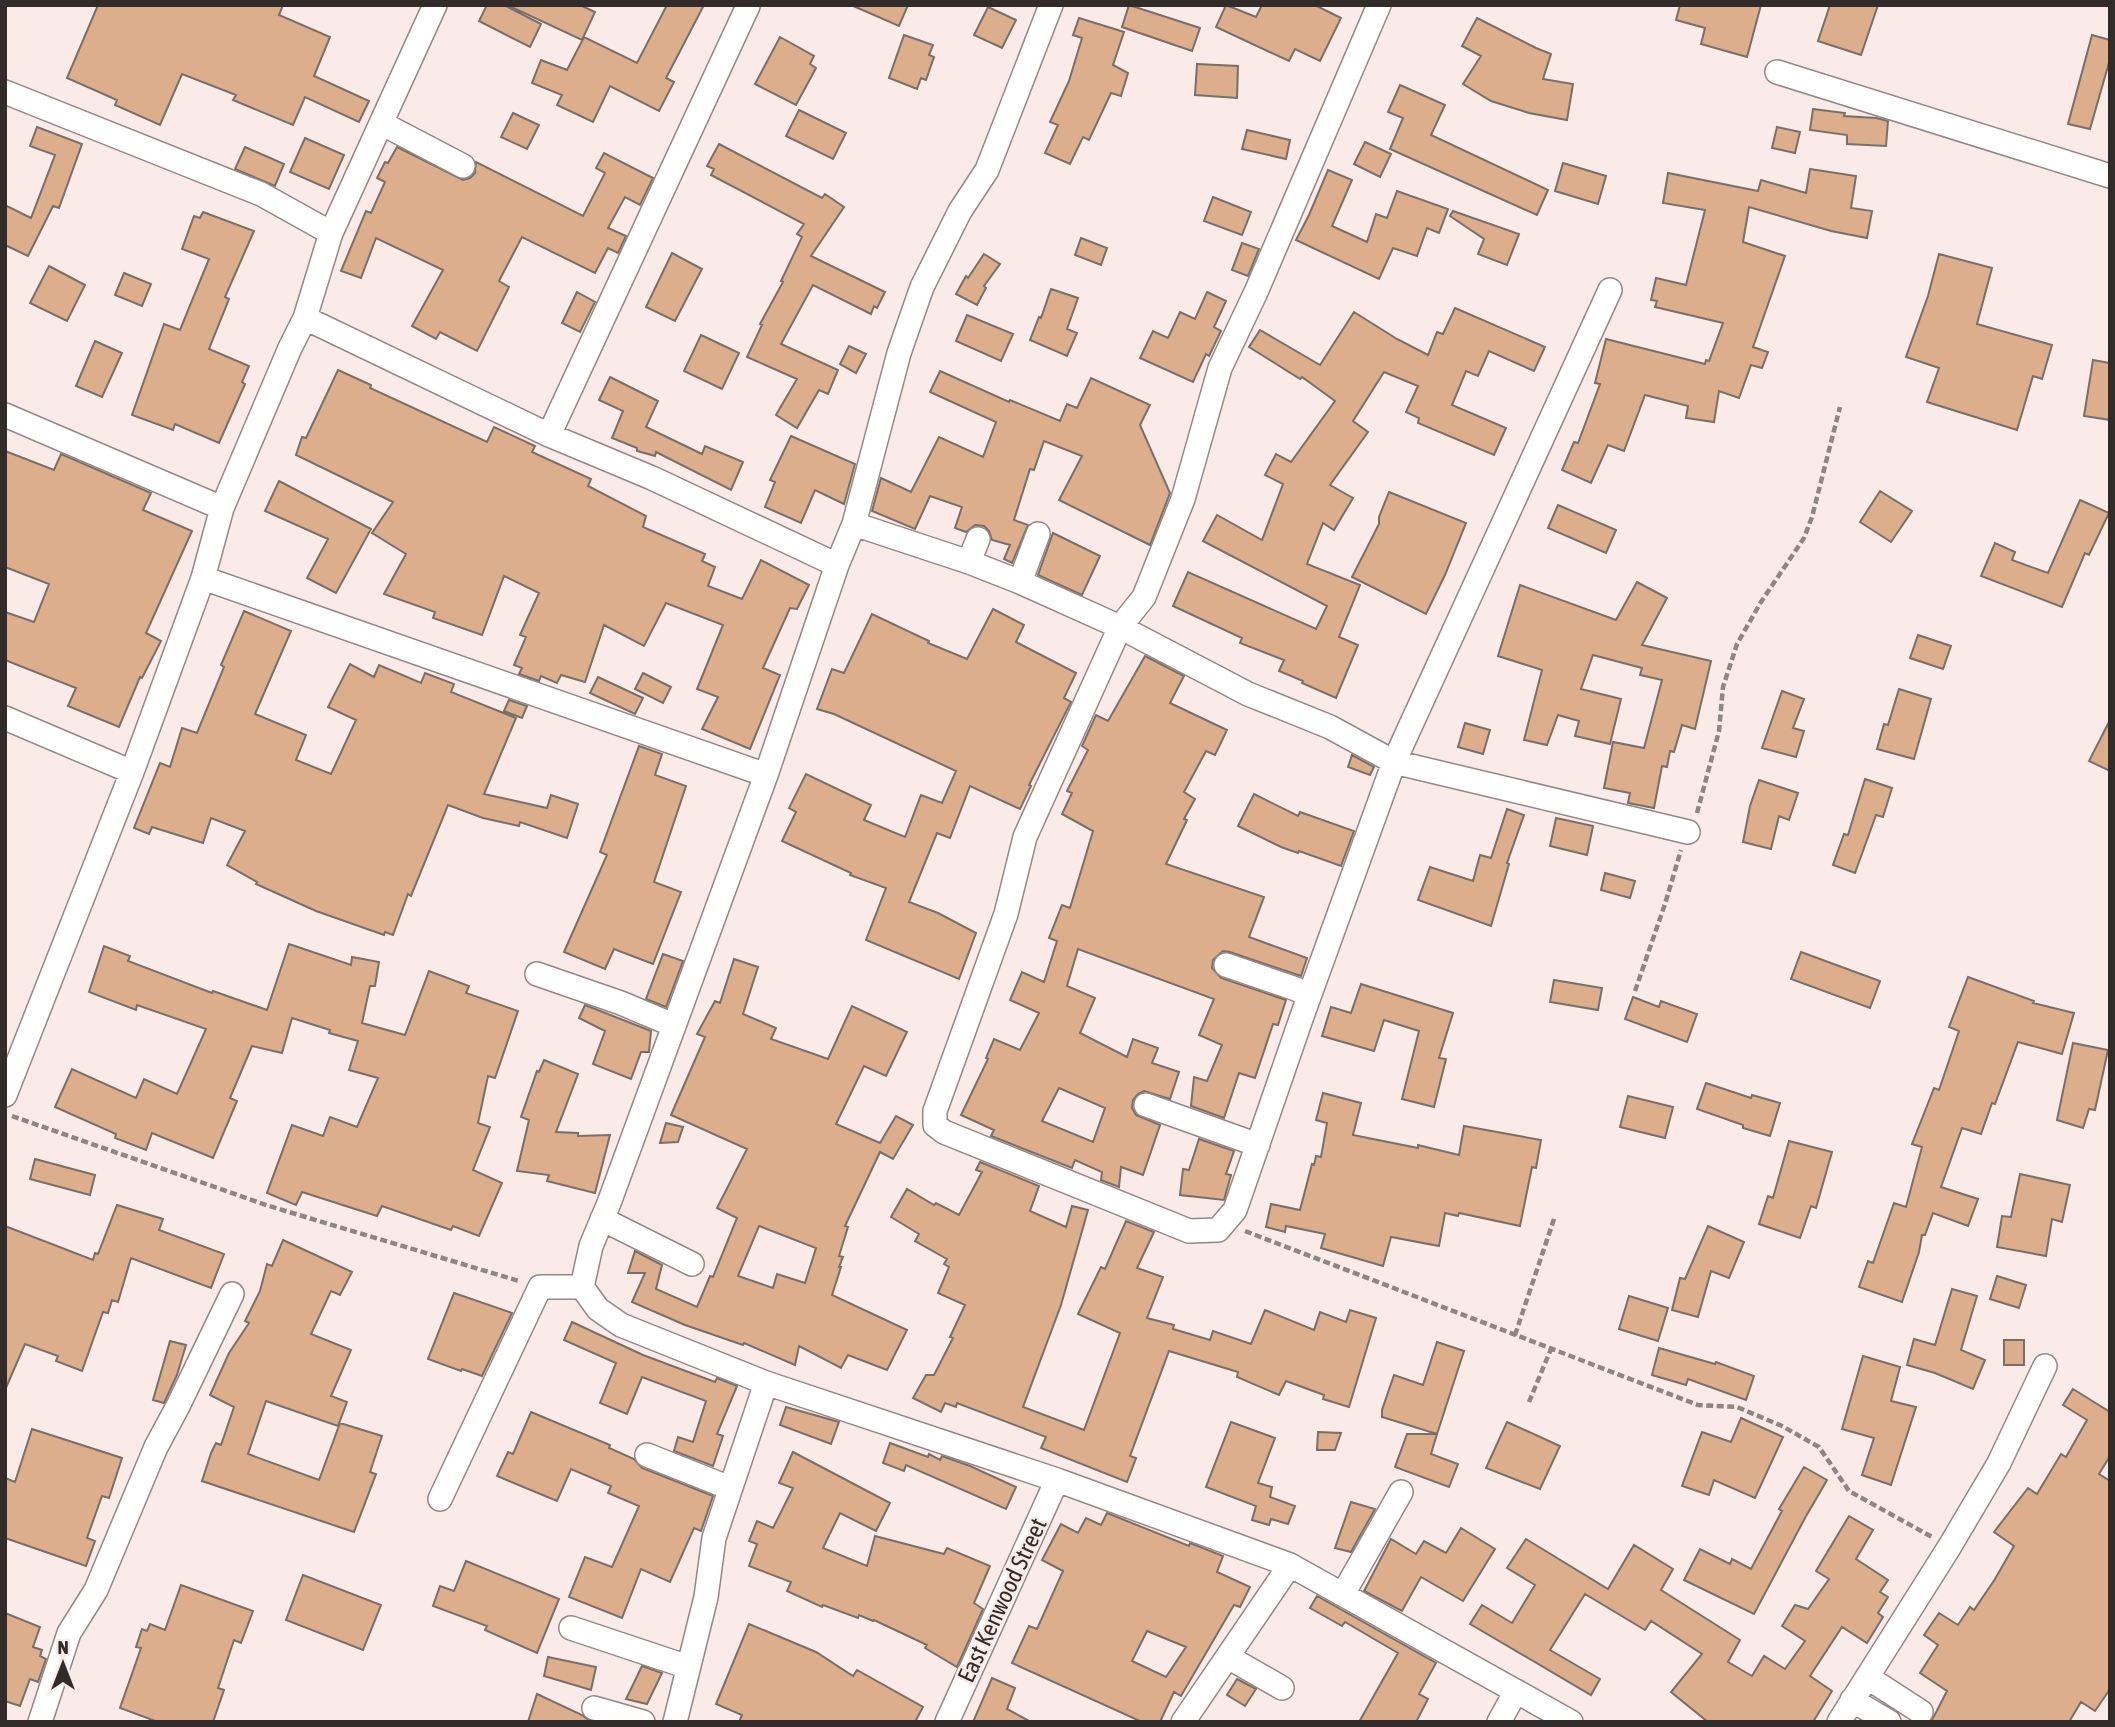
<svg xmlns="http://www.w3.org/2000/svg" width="2115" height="1727" viewBox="0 0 2115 1727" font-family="'Asap Condensed',sans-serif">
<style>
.building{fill:#dcae8c;stroke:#796f68;stroke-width:2;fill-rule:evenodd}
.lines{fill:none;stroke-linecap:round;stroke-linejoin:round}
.minor-casing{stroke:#958785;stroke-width:26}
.path{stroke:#8f8583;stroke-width:4.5;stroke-dasharray:7 3.5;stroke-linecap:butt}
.minor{stroke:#fff;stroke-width:23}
.labels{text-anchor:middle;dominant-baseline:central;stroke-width:5;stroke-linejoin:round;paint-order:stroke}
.street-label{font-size:24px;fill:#312b2a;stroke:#faebe8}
</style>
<rect width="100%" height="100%" fill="#faebe8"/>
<!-- building -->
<path class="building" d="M98,5h185l-4,10 51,22 -16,39 55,25 -10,21 -54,-25 -12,28 -60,-25 3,-5 -54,-21 -22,51 -45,-20 2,-5 -50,-22z
M487,5h17l37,19 -11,23 -51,-26z
M507,5h73l15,7 -13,28z
M667,5h37l-38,73 8,4 -15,29 -49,-25 -17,36 -36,-17 5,-10 -30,-12 9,-23 26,10 17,-33 53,26z
M851,5h57l-9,21z
M1129,5l71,23 -8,23 -70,-24z
M1226,5l30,12 6,-12h53l26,13 -21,43 -25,-12 -6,12 -73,-34z
M1680,5h81l-14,52 -46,-13 4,-16 -29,-8z
M1830,5h48l-17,50 -43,-14z
M988,7l28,13 -14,28 -28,-13z
M1079,18l45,14 -11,33 15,8 -7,23 -10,-3 -22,47 -6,-3 -13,27 -25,-11 13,-28 -8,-3 19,-41 13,-43 -9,-3z
M1477,18l59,30 15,6 -8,25 30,5 -6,36 -38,-7 -38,-12 -28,-17 18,-28 -19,-10z
M904,35l29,10 -4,10 5,2 -8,23 -5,-2 -4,11 -28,-11z
M2092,35l18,5v19l-20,70 -22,-5z
M780,37l34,19 -4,8 6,4 -20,37 -41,-21z
M1197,64l41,2 -1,32 -42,-3z
M1400,85l45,20 -14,30 117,55 -11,25 -147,-66 13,-31 -15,-6z
M1813,109l32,4 -1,3 32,2 12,3 -2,25 -39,-2v-9l-37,-5z
M799,110l47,23 -13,26 -47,-23z
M513,113l26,12 -12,24 -26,-12z
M37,127l45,17 -23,64 -6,-2 -25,50 -23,-11v-40l26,13 24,-63 -25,-9z
M1777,127l23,5 -5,21 -23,-5z
M1247,130l43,10 -4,19 -44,-10z
M305,138l39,17 -15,34 -39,-17z
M1365,142l26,12 -11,23 -26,-13z
M719,144l103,54 3,-4 19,13 -33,49 74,36 -8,16 -3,-2 -3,8 -58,-29 -32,59 57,26 -10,24 -9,-4 -22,38 -21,-13 21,-36 -50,-22 15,-32 -2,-1 23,-42 -2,-1 21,-44 -5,-3 7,-10 -93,-49 3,-6 -7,-3z
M245,147l39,17 -9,22 -40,-17z
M397,147l66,33 7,-2 5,-5 1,-11 107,54 22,-43 -9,-5 8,-15 49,25 -13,27 -15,-8 -17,31 18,8 -8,17 -10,-5 -13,25 -73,-36 -23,44 10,6 -32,64 -37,-19 -4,7 -24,-13 31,-56 -67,-32 -15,40 -20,-7 25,-60 5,2 14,-31 -8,-4 8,-16 3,1z
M1563,163l43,13 -8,28 -43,-13z
M1810,169l46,7 -5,32 21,3 -5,27 -36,-7 -82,-24 -6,35 42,14 -32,91 15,5 -6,16 -11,-3 -12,33 -20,-7 -5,31 -28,-4 2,-12 -43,-11 -21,56 -16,-6 -17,38 -29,-13 12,-28 4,1 22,-59 -5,-1 11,-44 99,25 1,-4 3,1 14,-38 -68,-16 2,-6 -6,-1 5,-22 30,7 19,-75 -42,-7 5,-30 90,18 3,-11 45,13z
M1328,170l24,10 -20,46 35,16 9,-28 11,4 10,-27 51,18 -9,24 -12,-5 -10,28 -24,-8 -14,31 -83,-39 13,-25z
M1213,197l38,15 -9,23 -38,-14z
M1453,211l66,23 -12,31 -29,-11 6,-15 -34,-23z
M203,212l51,19 -29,66 4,2 -20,50 40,17 -7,16 3,2 -26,59 -44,-19 -2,6 -41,-15 32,-91 16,6 29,-71 -27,-10 12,-33 6,2z
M1081,238l26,10 -6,17 -26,-10z
M1242,243l17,6 -11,27 -16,-6z
M672,253l30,16 -27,52 -29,-14z
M984,254l16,10 -16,22 2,2 -9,17 -21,-11 10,-18 2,2z
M1939,254l53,14 -15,56 75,21 -10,34 -9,-3 -16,54 -90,-28 12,-34 -33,-11 22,-61z
M49,266l36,19 -18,36 -37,-18z
M124,273l27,11 -9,22 -27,-11z
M1051,289l27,9 -11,31 10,4 -10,23 -37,-16 9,-23 2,1z
M577,292l18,10 -15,30 -18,-9z
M1207,292l19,9 -12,26 7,4 -12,25 -3,-2 -13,28 -53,-24 13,-27 15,7 12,-26 15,7z
M1455,308l90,39 -11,24 -45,-20 -11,25 -12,-5 -14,34 54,23 -12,27 -76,-32 1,-5 -13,-6 12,-26 -34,-14 -31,49 15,11 -38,53 23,13 -19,32 -11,-7 -16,41 53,21 -21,52 19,8 -22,53 -34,-15 1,-2 -24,-10 5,-11 -44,-17 2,-5 -69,-32 15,-34 128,57 11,-23 -124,-65 14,-26 45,25 21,-56 -18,-9 11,-21 15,8 44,-61 -33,-24 -2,2 -51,-32 11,-17 60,35 34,-53 43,27 31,16 9,-23 6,2z
M967,315l46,19 -12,27 -45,-20z
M701,335l38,18 -17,36 -38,-18z
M95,341l27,12 -20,44 -26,-11z
M849,346l17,8 -10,19 -16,-9z
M2093,360l17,3v57l-26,-4z
M338,370l33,15 -1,3 117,54 7,-15 41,19 -3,6 59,27 -3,7 58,30 -3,11 62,27 -3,7 13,6 -7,19 34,13 19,-39 48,25 -12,24 -7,-1 -27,60 17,7 -30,74 -48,-20 16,-32 -21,-8 26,-64 -57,-22 -22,43 -40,-21 -19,57 -24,-7 -4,8 -16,-7 -2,5 -20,-7 3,-6 -8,-3 12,-28 -6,-2 19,-42 -35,-17 -22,59 -49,-17 2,-6 -51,-18 22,-40 -34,-21 21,-31 -97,-47 6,-18 4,1z
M940,371l69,31 1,-2 50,21 7,-17 10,4 14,-30 59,27 -10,20 30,68 -20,52 -91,-45 23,-44 -38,-15 -10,29 -4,-1 -16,51 14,5 -16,38 -8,-4 6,-14 -18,-5 -3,-9 -5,-5 -9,-1 -9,7 -11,-4 7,-21 -32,-11 -15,33 -43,-18 9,-33 30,14 28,-55 44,20 13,-35 -66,-30z
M610,377l48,24 -12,26 56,27 3,-8 38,16 -12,28 -75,-38 -1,4 -18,-5v-3l-25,-10 11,-27 -24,-11z
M791,436l64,28 -11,40 -29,-14 -14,33 -36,-16 10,-25 -5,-2z
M5,451l49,19 7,-16 90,39 -8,17 49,21 -46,102 15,8 -19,37 -2,-1 -21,50 -51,-21 8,-18 -71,-28v-48l29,10 15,-38 -44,-17z
M279,481l92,48 -35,64 -29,-15 21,-39 -63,-28z
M1880,491l32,20 -21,31 -31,-20z
M1389,492l77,31 -21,52 -19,39 -74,-37 27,-53v-7z
M2080,500l29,13 -20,42 -4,-2 -23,54 -81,-31 14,-33 20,9 -3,8 36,13z
M1558,505l58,25 -10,23 -58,-25z
M1053,533l47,23 -18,39 -44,-20z
M1637,582l30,16 -25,47 69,16 -16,68 -13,-4 -8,27 -4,-1 -3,16 -5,-1 -8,42 -26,-5 2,-10 -26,-5 9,-46 31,6 18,-68 -22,-5 2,-7 -49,-13 -12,34 40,10 -11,45 -35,-8 4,-15 -21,-6 -11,30 -23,-5 18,-70 -44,-14 22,-71 96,35z
M993,609l31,16 -8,17 60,31 -12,25 7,4 -42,83 2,1 -11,23 -50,-23 -20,52 -13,-5 -28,69 29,11 38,20 -17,46 -93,-39 20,-52 -36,-13 1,-2 -69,-32 14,-29 -7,-4 17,-34 65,31 -7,15 41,17 16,-42 21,8 14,-32 -122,-57 -17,-5 15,-40 12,4 28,-59 57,27 -1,2 39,16z
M244,611l47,20 -36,83 51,21 -10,25 35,14 25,-54 -28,-13 22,-43 24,13 5,-12 42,18 4,-10 29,11 -3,8 65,26 -32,76 63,14 4,-13 27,9 -11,34 -47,-16 -1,4 -36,-8 -35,-13 -37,91 -3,-2 -15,41 -8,-3 -1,3 -68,-24 -60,-27 1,-2 -30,-17 18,-34 -34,-13 -8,25 -51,-16 -3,7 -15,-6 26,-65 10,4 12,-39 15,5 27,-66 -3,-2z
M1918,635l33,11 -8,23 -33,-11z
M1145,656l39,20 -14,27 57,27 -12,25 -9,-4 -22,41 11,7 -11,20 3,1 -21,44 98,33 -15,40 58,21 -6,18 -71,-24 -7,-1 -10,9 -1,8 9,10 65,22 -8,25 -5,-1 -18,54 -16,-5 -15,45 -33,-12 3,-29 13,4 15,-36 -23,-10 15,-36 -136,-50 -11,37 28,12 -15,35 47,24 6,-18 25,9 -6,15 27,9 -9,27 -26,-8 -6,3 -5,6 -1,8 4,7 24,10 -17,50 -22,-8 -2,20 -18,-7 1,-8 -27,-12 -3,8 -81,-32 3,-6 -33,-15 27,-56 -2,-1 8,-19 26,11 19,-37 -29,-13 12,-28 22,10 13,-41 -8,-3 13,-33 8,3 23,-77 -31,-17 10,-21 -5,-2 21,-41 -6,-4 14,-31 12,6zM1059,1088l46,20 -12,34 -51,-21z
M643,673l28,14 -8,16 -28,-14z
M598,677l45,21 -8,16 -45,-21z
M1899,689l32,10 -17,60 -37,-10 7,-25 4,1z
M1782,691l22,8 -11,29 11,3 -8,26 -34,-9z
M509,700l18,6 -5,12 -18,-7z
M2110,720v51l-21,-10z
M1465,723l25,7 -7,24 -25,-7z
M639,746l23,8 -7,21 31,11 -32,96 27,10 -28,72 -39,-15 -9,20 -41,-17 43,-97 -7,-3z
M1352,755l22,12 -4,8 -22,-8z
M1865,779l27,9 -9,29 -7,-2 -21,58 -22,-8 11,-31 4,1z
M1759,780l39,13 -9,27 -10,-4 -8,33 -28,-7 7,-36z
M1254,794l44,22 2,-4 54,19 -13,35 -42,-15 -1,2 -17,-6 -43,-21z
M1507,809l17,6 -17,48 2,1 -18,62 -73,-26 12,-33 43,14 7,-26 11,3z
M1556,818l37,8 -6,29 -37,-9z
M1605,873l30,8 -5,17 -29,-8z
M289,944l62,21 1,-8 27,5 -4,24h-5l-8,37 43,12 24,-64 40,15 -3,7 52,18 -23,67 -7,-2 -10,47 12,4 -17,43 29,13 -23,53 -26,-10 -2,4 -69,-24 -5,10 -75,-24 -6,13 -29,-12 25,-68 31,11 7,-19 27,10 21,-49 -29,-8 9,-29 -29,-8 1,-3 -38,-12 -10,35 -30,-7 -22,52 7,3 -24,57 -61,-25 -6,17 -31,-12 1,-4 -61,-27 17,-38 64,29 8,-19 33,15 29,-65 -69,-24 -1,5 -47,-18 15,-46 26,10 -2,5 84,32 1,-2 54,19z
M1801,952l79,29 -10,27 -79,-29z
M663,954l20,7 -17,46 -20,-8z
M734,959l24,8 -15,47 33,14 -5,11 57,20 24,-53 55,26 -21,44 -22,-10 -28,58 44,19 16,-27 17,9 -20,34 -13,-7 -35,74 3,1 -9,29 4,1 -4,10h2l-9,28 75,35 -20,40 -39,-15 -7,13 -42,-22 -4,19 -51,-22 -1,2 -58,-20 -53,-23 13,-29h-17l7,-22 27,14 -6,24 41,18 13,-31 3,1 24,-59 -20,-10 30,-59 -76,-34 34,-78 -8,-3 18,-33 5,2zM759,1226l57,22 -11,35 -28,-9 -4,14 -35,-12z
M1968,977l66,24 -1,2 41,10 -12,41 -44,-12 -23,62 -3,-1 -11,31 -19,-6 -21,59 37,12 -10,27 -35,-13 -8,22h-3l-3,17 -17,50 -43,-15 9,-26 5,2 21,-60 12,4 16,-60 -10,-3 22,-56 5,2 20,-59 -10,-4z
M1554,980l48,8 -4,22 -48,-8z
M1361,984l92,29 -14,45 7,1 -12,48 -32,-8 17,-68 -35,-11 -10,31 -52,-15 9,-29 20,6z
M1633,997l26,10 2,-6 36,13 -10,28 -62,-23z
M585,1005l66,26 -2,21h-8l-10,27 -38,-15 12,-33 -26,-13z
M2073,1043l35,7 -13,60 -6,-1 -6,19 -26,-8z
M544,1060l34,14 -22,58 22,1v3l32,-1 -15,58 -48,-12 2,-6 -32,-4 12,-51 -8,-3 16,-46 2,1z
M1706,1083l45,15 1,-3 28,8 -10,33 -27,-8v-3l-46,-16z
M1323,1093l38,10 -8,32 65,13v-3l41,10 5,-29 77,14 -5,28 -4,-1 -12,59 -61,-13 -1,3 -13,-3 -6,33 -48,-9 -8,29 -62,-18 4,-14 -39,-8 -1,6 -19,-5 5,-23 29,6 12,-46 2,1 2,-9 5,1 6,-34 -11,-3z
M1628,1096l45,11 -8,31 -45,-11z
M666,1123l17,4 -5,15 -18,1z
M1199,1139l35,12 -8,23 5,1 -7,25 -44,-5 3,-26 6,1z
M1789,1141l43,11 -16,56 -5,-2 -11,32 -41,-14 9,-28 5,2z
M35,1159l60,16 -5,20 -60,-16z
M980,1162l59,24 -9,25 36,16 6,-21 16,4 -27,95 -38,102 61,23 36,-97 -42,-19 23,-47 4,2 21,-48 28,11 -17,36 26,9 -16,41 27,7 -1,4 37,11 3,-9 38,13 14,-34 49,20 6,-18 26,10 4,-12 26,8 -27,89 -26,-8 1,-4 -38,-14 -7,14 -42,-18 1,-5 -69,-21 -39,105 6,2 -9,24 -86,-34 5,-11 -89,-34 -1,4 -11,-4 -4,9 -28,-14 13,-23h8l19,-37 -3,-1 15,-32 -27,-12 11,-26 -5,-3 3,-5 -32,-18 4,-7 -28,-17 16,-28 27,16 2,-2 23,12 23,-43 -6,-2z
M2020,1174l50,11 -8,37 -10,-3 -6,37 -49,-9 5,-31 9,1z
M117,1205l46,14 -4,11 65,24 -13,34 -80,-30 -13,44 -6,-2 -4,13 -5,-1 -21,59 -26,-10 2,-5 -33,-12 -20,46v-164l88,34 2,-7 3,1z
M1708,1226l36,16 -15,36 -18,-7 -13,46 -26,-7 8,-32 5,1z
M283,1240l69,32 -12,23 -9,-4 -20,43 40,16 -20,46 16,6 -9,24 -72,-25 -18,53 71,26 21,-57 42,13 -12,36 6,2 -22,58 -152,-51 9,-28 5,-10 5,2 13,-38 -24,-12 19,-42 20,-30 -4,-2 15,-30 7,-27 5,2z
M1997,1276l29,9 -7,23 -29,-9z
M1952,1289l25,7 -16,54 24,10 -12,29 -38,-16 -28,-8 7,-26 21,6z
M454,1293l58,20 -30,63 -20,-7 -1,2 -33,-12z
M1629,1296l39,12 -10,33 -39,-12z
M572,1322l71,33 72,27 2,-4 20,8 -20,48 6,2 -10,30 -39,-15 4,-14 15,5 13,-41 -64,-24 -15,37 -27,-11 16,-40 -52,-23z
M2004,1340h20v25h-20z
M170,1341l16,4 -9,30 -13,28 -11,-3z
M1437,1342l27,9 -27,83 -55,-17v-7l12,-35 29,10z
M1659,1348l56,16 1,-2 38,14 -8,24 -58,-21 -2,6 -34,-10z
M1863,1356l37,11 -9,34 25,6 -25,78 -29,-10 12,-37 -32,-9z
M2073,1389l37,23v44l-11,18 11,7v208l-15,22 -14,-9 -12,20h-138l16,-31 -27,-18 18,-28 -14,-10 15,-22 19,12 12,-18 4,3 21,-31 19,-33 -20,-14 34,-44 9,6 24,-40 5,3 21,-37 -24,-15z
M786,1407l53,15 -8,22 -51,-19z
M531,1412l79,33 -1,3 25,11 8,9 71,28 -12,35 -7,-3 -24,54 -29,-13 -19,49 -53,-21 16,-40 27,10 27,-61 -31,-13 3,-7 -40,-17 -14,32 -60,-25 11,-24 5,2z
M1741,1418l42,19 -28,61 -41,-18 -5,15 -27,-9 20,-54 29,10z
M1231,1422l44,16 -17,45 14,4 -2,10 25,9 -7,18 -17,-5 -2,6 -17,-5 4,-14 -50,-19z
M1507,1422l53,24 -20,43 -54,-21z
M32,1429l90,29 -13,40 -7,-2 -15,42 8,3 -9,25 -81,-28v-60l10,4z
M1318,1432l23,1 -6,17h-18z
M1407,1434h30l-6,20 27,10 -9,23 -54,-20z
M890,1443l38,14 1,-3 11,6 2,-4 28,10 46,21 -10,22 -100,-44 -2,6 -21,-8z
M793,1452l97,51 -14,28 -36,-18 -17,35 44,18 8,-30 69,18 3,-6 43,18 -16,37 9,6 -26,58 -32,-19 2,-3 -53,-25 -1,1 -14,-6 -1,3 -35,-13 -1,2 -35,-16 4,-9 -42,-16 8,-22 -8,-3 8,-20 16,7 20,-40 -14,-5z
M1804,1467l23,13 -22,38 -51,96 -70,-34 16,-31 30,15 2,-5 19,10 31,-58 -3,-2z
M1351,1502l24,7 -24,43 -16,-4z
M1107,1513l82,33 1,-3 33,13 -6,16 33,15 -10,20 -6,-2 -53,91 -7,-4 -14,30h-18l-130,-59 17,-37 8,3 26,-58 -21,-11 19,-36 17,9 8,-15 15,7zM1147,1631l39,16 -20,30 -34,-16z
M1849,1516l24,14 -17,29 32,21 -8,12 8,5 -10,16 5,4 -16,26 -25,-16 -32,49 22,15 -19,31h-105l-37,-30 31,-38 -51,-33 -6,9 -60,-36 -35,56 50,29 -9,16 -121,-71 12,-19 30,18 23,-38 -28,-17 19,-29 82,50 26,-44 39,24 -12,21 79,50 -12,22 24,14 12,-20 21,13 20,-28 -23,-15 13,-21 13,4 21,-30 -13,-8z
M1461,1528l34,21 -32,52 -42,-24 -19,34 -38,-20 27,-52 25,15 8,-13 22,12z
M466,1561l93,38 -22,54 -52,-23 2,-4 -54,-20 7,-20 14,5z
M303,1575l78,30 -18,45 -77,-30z
M181,1585l72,26 -12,32 -7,-3 -16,48 6,2 -11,32h-55l-38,-14 21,-60 -5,-1 6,-18 5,2 3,-7 15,6z
M1317,1596l119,67 -17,31 9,5 -12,23h-57l39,-69 -53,-31 -3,4 -32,-18z
M5,1613l35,14 -7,20 9,3 -2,6 6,3 -8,23 -8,-3 -10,27 -15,-5z
M749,1624l67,28 37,24 4,-6 66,37 -8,15h-176l3,-7 -26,-11z
M548,1657l48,10 -5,23 -47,-14z
M642,1666l20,7 -15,31 -21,-5z
M992,1678l23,10 -8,21 24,13h-58z
M1237,1679l19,10 -11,17 -18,-11z
M537,1694l45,21 9,7h-63z"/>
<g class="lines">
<defs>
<path id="minor" d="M435,5l-104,228 -26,85 244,117 103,43 185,87
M1051,5l-64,165 -27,41 -38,76 -23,66 -45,171 -17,41 -71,210 -157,428 -18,43 -9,41 16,22 23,16 145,58 291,97 233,85 281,157
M1379,5l-123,287 -36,76 -37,131 -39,98 -24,30 -95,210 -19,77 -71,197v14l9,7 245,99 29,-1 17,-20 66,-191 93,-257 216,-472
M1777,72l333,104
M5,92l256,102 70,39
M381,123l82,43
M5,415l217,93
M549,435l199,-429
M854,524l115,38 51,20 100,45 128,67 82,33 64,35 294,70
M969,562l9,-23
M203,578l563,197
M1020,582l18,-48
M5,718l127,54
M1226,965l70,24 13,7
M537,974l84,29 52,22
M5,1095l127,-323 71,-194 19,-70 68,-160 15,-30
M1146,1105l112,40
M602,1219l90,45
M647,1455l83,33
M440,1499l100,-212h42
M1343,1594l58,-102
M571,1628l117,39
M1228,1657l54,31
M1867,1677l54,35
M1852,1700l37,22
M594,1708l49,14
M40,1722l29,-89 27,-43 60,-143 22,-41 54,-112
M675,1722l31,-125 8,-59 52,-155
M947,1722l110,-242
M1183,1722l107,-157
M1499,1722l17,-31
M1839,1722l111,-176 49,-83 46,-97"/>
</defs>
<!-- minor casing -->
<use href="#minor" class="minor-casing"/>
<!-- path -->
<path class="path" d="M1697,813l22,-82 4,-44 14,-43 24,-42 43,-64 8,-21 28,-110
M1635,991l30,-87 16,-54
M12,1116l257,90 250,75
M1245,1231l453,174 39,2 45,19 37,21 30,44 83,46
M1515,1335l40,-119
M1529,1402l22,-53"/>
<!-- minor -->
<use href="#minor" class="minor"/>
</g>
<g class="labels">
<!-- street labels -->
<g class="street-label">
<text transform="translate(1002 1600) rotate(-65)">East Kenwood Street</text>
</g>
</g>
<!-- border -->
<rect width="2115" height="1727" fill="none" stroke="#312b2a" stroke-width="14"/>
<!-- north arrow -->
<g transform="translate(63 1664)" stroke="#faebe8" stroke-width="5" paint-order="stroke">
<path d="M0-5L12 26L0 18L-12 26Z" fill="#312b2a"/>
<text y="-10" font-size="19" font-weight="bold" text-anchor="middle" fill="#312b2a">N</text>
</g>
</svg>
